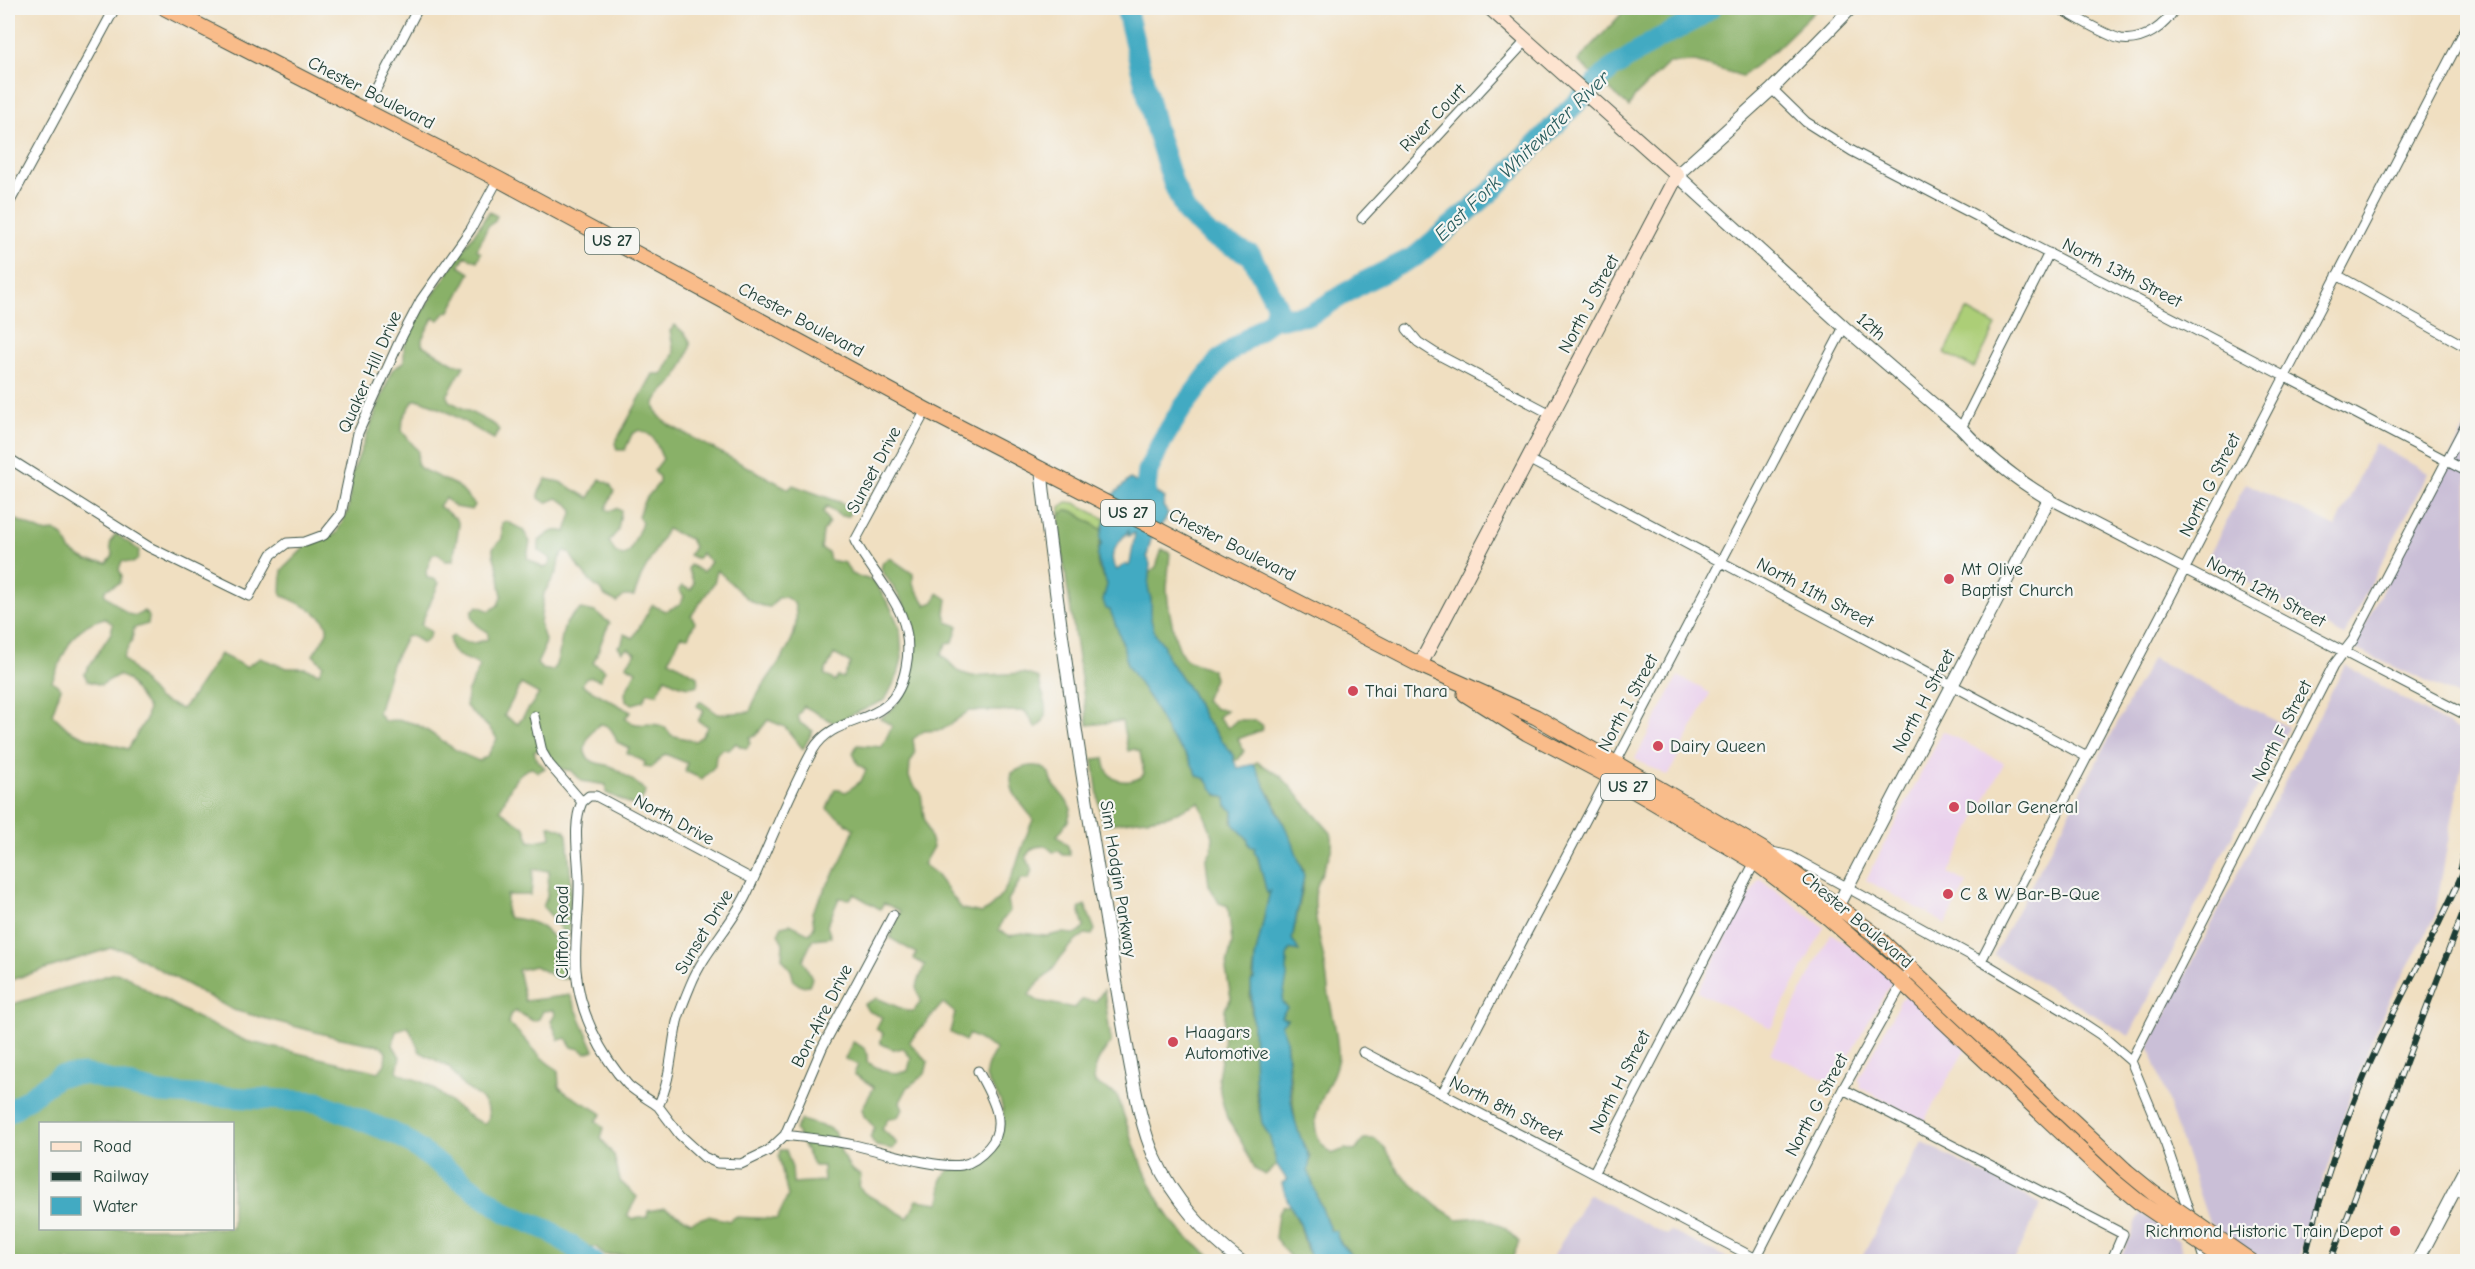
<svg xmlns="http://www.w3.org/2000/svg" width="2475" height="1269" viewBox="0 0 2475 1269" font-family="'Comic Neue',sans-serif">
<style>
.built{fill:#ead1ed}
.industrial{fill:#cabfd7}
.green{fill:#acce77;stroke:#668656;stroke-width:1.5}
.forest{fill:#89b168;stroke:#54774e;stroke-width:1.5;fill-rule:evenodd}
.water{fill:#42aac2;stroke:#30747b;stroke-width:1.5;fill-rule:evenodd}
.lines{fill:none;stroke-linecap:round;stroke-linejoin:round}
.river{stroke:#42aac2;stroke-width:21}
.minor-casing{stroke:#3e5549;stroke-width:11}
.tertiary-casing{stroke:#3e5549;stroke-width:14}
.secondary-casing{stroke:#3e5549;stroke-width:16}
.trunk-casing{stroke:#3e5549;stroke-width:17}
.minor{stroke:#fff;stroke-width:9}
.tertiary{stroke:#fff;stroke-width:12}
.secondary{stroke:#fde4d0;stroke-width:14}
.trunk{stroke:#f9bc8a;stroke-width:15}
.rail-casing{stroke:#1f3d34;stroke-width:6}
.rail{stroke:#f6f6f2;stroke-width:4;stroke-dasharray:11;stroke-linecap:butt}
.trunk-bridge-casing{stroke:#3e5549;stroke-width:17;stroke-linecap:butt}
.trunk-bridge{stroke:#f9bc8a;stroke-width:15}
.poi-dot{fill:#d1495b;stroke:#f6f6f2;stroke-width:2}
.labels{text-anchor:middle;dominant-baseline:central;stroke-width:4.5;stroke-linejoin:round;paint-order:stroke}
.shield{fill:#f6f6f2;stroke:#60746d;stroke-width:1.5}
.shield-label{font-size:16px;font-weight:bold;fill:#1f3d34}
.street-label{font-size:18px;fill:#1f3d34;stroke:#f6f6f2}
.poi-label{font-size:18px;fill:#1f3d34;stroke:#f6f6f2;text-anchor:start}
.water-label{font-size:20px;font-style:italic;fill:#2a5e5f;stroke:#f6f6f2}
</style>
<rect width="100%" height="100%" fill="#f6f6f2"/>
<filter id="ink" filterUnits="userSpaceOnUse"><feTurbulence type="fractalNoise" baseFrequency=".0167" numOctaves="2"/><feDisplacementMap in="SourceGraphic" scale="12" xChannelSelector="R" yChannelSelector="G"/><feConvolveMatrix kernelMatrix="1 2 1 2 8 2 1 2 1" color-interpolation-filters="sRGB"/></filter>
<filter id="wash" filterUnits="userSpaceOnUse"><feTurbulence type="fractalNoise" baseFrequency=".008" numOctaves="4" result="noise"/><feDisplacementMap in="SourceGraphic" scale="24" xChannelSelector="R" yChannelSelector="G"/><feGaussianBlur stdDeviation="1.35" result="paint"/><feColorMatrix in="noise" values="0 0 0 0 0 0 0 0 0 0 0 0 0 0 0 0 0 1.4 0 .05"/><feComposite in="paint" operator="in"/></filter>
<g filter="url(#wash)">
<rect width="100%" height="100%" fill="#f0dfc1"/>
<!-- built -->
<path class="built" d="M1678,676l32,17 -42,83 -33,-17z
M1943,731l61,32 -56,110 19,10 -21,41 -18,-10 3,-8 -4,7 -61,-33z
M1759,878l65,49 -53,101 -74,-36z
M1831,933l58,43 2,7 -58,101 -63,-31z
M1907,996l59,52 -42,73 -63,-33 -2,-9 42,-80z"/>
<!-- industrial -->
<path class="industrial" d="M2467,424v276l-114,-52z
M2375,443l53,30 -84,163 -137,-77 39,-76 90,44z
M2152,658l136,69 -159,309 -135,-81z
M2345,665l122,71 -33,184 -43,76 -26,60 -27,77 -40,128h-33l-56,-38 -60,-177z
M1922,1142l119,62 -27,57h-154z
M1588,1194l79,41 3,-4 64,30h-183z
M2141,1213l38,28 6,20h-66z"/>
<!-- green -->
<path class="green" d="M1967,310l29,16 -22,42 -29,-15z
M1067,502l8,1 30,16 -3,11 -29,-19h-8l-5,4v-8z"/>
<!-- forest -->
<path class="forest" d="M1627,8h191l-43,42 -33,26 -47,-14 -26,1 -34,33 -6,11 -51,-46z
M489,212l8,4 -3,6 -6,4 -11,24 4,3 -4,8 -12,-5 -6,10 11,7 -20,38 -4,1 -7,8 -6,-2 -11,21v6l33,19 9,2 -17,30 2,5 46,24 4,5 -5,9c-25,-13 -46,-30 -74,-39h-6l-11,18 -1,13 16,20 -1,13 4,5 37,17 17,19 -3,5 -17,-3 -10,-9 -6,8 18,14 2,5 -6,36h-8l-7,-8 -6,2 -6,16 1,7 7,1 5,4 -18,41 10,8 -3,7 -5,4 -11,-7 -6,1 -14,27 -14,49 6,8c32,-5 44,12 69,27 8,6 17,9 26,13l9,-6 9,-16c-7,-15 -21,-20 -31,-33l1,-13 13,-27c-10,-9 -31,-6 -30,-28l4,-2c13,10 20,8 34,3v-7c-9,-5 -17,-10 -16,-21l6,-5 12,5 8,-6 4,-10c-3,-9 -2,-17 -4,-26 -2,-8 -6,-12 -5,-21l9,-9v-16l4,-2 17,9 7,12 -3,16 16,10 6,-2 2,-7 -12,-8v-10c10,-8 14,-13 27,-9l7,-22 -5,-6 -11,-6 -11,5 -7,-5v-6l7,-13 14,3 29,16 11,-19 10,5 4,7 -8,18 4,2 6,-3 5,3 -3,20 -9,10 6,11 8,4 7,-5 12,-28 -4,-7 6,-15 15,-18v-6l-5,-6 9,-12c-8,-15 -5,-23 -24,-29l-7,4 -7,16h-8l-2,-7 38,-69h10l11,-21 -4,-22 5,-6c5,5 14,10 15,18 2,7 -14,37 -20,42 -18,15 -22,23 -1,40l120,64 4,-4 49,18 8,8 -1,5h-9l-13,-10 -4,6 6,10 -6,10 -2,17 7,3 2,8 15,3 6,11 23,7 17,27 9,21 2,29 -4,17 -13,25 -51,23 -30,-17 -6,10 2,7 13,8 -10,18 -18,-22 -17,-7 -12,15 -6,2v6l-3,5 -6,-1 -5,-4 -7,7 -7,-1 -6,6 -1,11 -13,13 -17,-8 2,-8 -22,-9 -13,13 -8,-1 1,-4 -18,-9 2,-5 -12,-6c-4,-10 -6,-17 -17,-18 -10,7 -25,30 -6,38 7,3 15,2 22,7 9,7 22,13 30,23l-9,15 -31,-14v-8l-24,-4 -11,-11c-14,2 -19,-12 -26,-22l-11,3 2,8 9,9 -7,4 -6,-4c-18,3 -25,28 -32,42l25,18 5,14 21,-4 -2,-13 15,5 3,5 4,45 -2,56c-12,-7 -16,-20 -26,-29l4,-10 2,-26 -16,-2 -2,26h-24l-1,18 3,5c27,2 37,8 52,30l-4,8 9,10 2,9 -3,4 -8,-1 -22,-12 -17,4 7,31 45,-6 24,55 -8,3 -6,-4 -8,-2 -6,-9 -7,2 -8,-19 4,-6 -1,-5 -11,1 -4,8 -6,2 -17,-10 -6,4 -2,8c18,14 30,36 50,47l1,17c13,13 29,16 43,27l-6,7 8,7 -3,10 13,18 6,25 17,16 -10,19 6,3 14,-2 1,-6 17,-3 26,14 17,-6 22,5 5,-4 42,2 11,-23 -9,-38 1,-8h6l6,18 1,15 31,-2 -1,-15h-9l-19,-37 6,-9 28,8 5,4 9,25 7,11 11,8 -2,10 5,7 44,25 9,-18 22,3 3,-7c-3,-12 -2,-17 7,-26l24,-2c18,-15 37,-38 28,-65 -3,-10 -14,-17 -15,-28 -1,-9 6,-19 10,-26l-27,-15 -4,7 -15,-9 5,-19 -12,-10 -34,39 19,20 -3,12 -17,13 -8,15 3,7 -6,9 -9,1 -6,10 15,14 -4,6 -17,-3 -6,-9 5,-9 -11,-12 -2,-7 12,-22 -20,-13 4,-9 -13,-6 8,-17c11,5 15,7 14,20 13,8 25,14 41,9l3,-13 -8,-10 -9,2 -14,-7 3,-10 -7,-4 6,-12 -14,-6 -4,-7 13,-6 30,13h7l7,-10 -5,-14 9,-22 -11,-6 2,-6 -26,-15 10,-27 -16,-8 -4,6 -26,-15 -4,5 -11,-1 -12,28 4,11 -18,2 -10,21 9,18 -3,7 -8,1 -7,-5 -3,-11 -9,-12 1,-15 -5,-9 4,-8 8,-2 20,10 4,-8 -2,-14 29,-51 13,-32 -27,-20 8,-20 11,3 15,-11 5,-11 -8,-6 -5,-11 4,-8 25,2 10,-21 -12,-8c29,-15 40,-61 33,-92 -5,-20 -21,-40 -32,-57l2,-7 7,-4 23,16v10l13,21 8,-3 4,-9 9,6 -2,14 2,9 11,4 -5,16 -6,1 -6,11 18,18 13,4 51,-3 16,5c1,19 18,34 -3,50l-11,-17h-56l-27,19 -18,1 -11,8 2,15 -5,9 -1,14 4,8 8,8 3,24 9,30 -10,17 12,9 27,36 20,4c33,-19 35,-61 51,-93 -9,-17 -26,-25 -21,-47 10,-6 25,-12 36,-1 3,3 3,9 6,13 7,10 12,12 17,24l-3,12 -11,15 11,10 2,9h-7l-4,-4 -6,1 -7,-6c-10,0 -15,1 -20,11l6,12 -3,10h-8l-13,21 2,11 -8,10 -3,9 11,6c12,-6 25,0 38,0 5,-1 10,-3 15,-3 9,0 15,5 21,-6l-5,-19 6,-3 10,25 -3,5 -7,-1c-14,10 -21,18 -30,32 -7,11 -18,15 -26,29l9,6 36,7 8,-8 14,1 8,-11 7,52c-9,12 -20,25 -16,41l22,12c13,40 34,103 62,134 11,12 25,23 39,32l-594,1v-7h-20l-8,-8h-13l-10,15h-283l-1,-6 -59,6 -222,-1v-254l5,-3 102,-31 10,2 25,17 45,25 51,24 133,31 6,-8 1,-12 -5,-6 -50,-10 -98,-26 -108,-60 -14,-2 -103,33v-465l35,16 12,-1 8,5 7,14 10,7 8,4 19,2 6,-7c-4,-9 -4,-14 3,-22l23,16 -1,9 -5,4 -11,-2 -3,8 3,7 -2,7 -14,6 -2,5 24,20 8,2 8,-5 5,6 -1,7 -14,4 -2,12 -9,18 35,41 24,10 7,-8 31,-47 26,13 14,-9 27,10h18l14,5 4,-8 -10,-10c4,-7 10,-14 13,-21 9,-18 -33,-33 -45,-39l1,-25 24,-24 30,-12 12,-23 4,-37 40,-104 12,-8v-15l15,-31zM667,529l23,10 4,8 -5,8 8,4 4,-6 10,9 -8,10 -13,-7 -2,4 6,14 -3,7 -9,-4 -3,4 5,6 -4,9 -15,6 -13,-6 -19,33 -9,-4 -2,9 -4,3 4,6 5,-4 9,5 -10,12 10,6 -11,22 1,8 7,3 10,-3 5,-9 9,2 8,-16c11,5 21,12 33,7l-1,-9 -28,-16 12,-24 7,1 7,-15 -4,-6 23,-33 3,-13c16,13 30,36 53,37l8,-9 7,-1 9,6c13,42 -33,72 -44,109l-32,2 -18,-13 -3,5 7,4 -6,11 10,5 -6,10 -7,5 -24,-6c-12,-21 -32,-2 -46,-17l6,-6 -49,-27 3,-6 6,-2 9,3 5,-10 -12,-7c7,-14 9,-27 17,-40l-15,-11 -14,-3c-28,18 -14,36 -28,62l-11,-2 -5,-5 6,-13 2,-11 -5,-16 4,-31 13,-21 2,-13 5,-8 5,1c5,10 17,25 25,33 5,4 8,5 11,11l12,6 7,-6h10l7,-19zM104,618l9,6 -2,9 -27,41 4,7 13,4 17,-10 9,4 21,29 -2,11 -18,30 -43,-12 -16,-7 -17,-16 9,-26 -9,-7c14,-30 18,-54 52,-63zM834,654l17,9 -8,15 -5,-2 -3,5 -11,-7zM521,684l18,10 -21,30 -14,-8zM408,1026l12,26 29,15 14,19 18,12 7,11 1,8 -4,7c-23,-8 -37,-26 -57,-39 -10,-6 -21,-7 -31,-14l3,-14 -7,-12 3,-14zM40,1124h192v104h-192z
M1065,511h8l29,19c-1,12 -7,25 -4,36 2,7 8,12 9,19l-4,15 7,10 8,18 11,39 24,37 16,31 19,22 10,19 8,3 12,17 8,2 1,8 6,5 -1,12 15,15 2,7 6,3 11,40 2,5 2,-2 -15,67 -5,39 4,40 2,57 6,29 8,15 7,27 -12,10 -9,-5 -10,-18 -6,-14 -13,-20 -6,-21 -3,-20 5,-28 2,-40 6,-11 -5,-29 6,-26 -4,-37 -9,-3 -10,-18 -3,-25 6,-11 1,-13 -14,-34 -31,14 -66,9 -9,-66 11,-1c1,7 2,14 8,19 8,7 25,5 32,-3l-4,-22 -6,-3 -6,2 -6,-30 -34,4 -28,-187v-23z
M1162,549l8,4c-1,12 -2,23 -3,34 0,14 8,64 19,72 5,4 17,6 26,11l2,9 -9,21 11,9 10,1 -8,7 10,11 9,-8h18l7,5v5l-24,9 6,12 -5,8 -5,2v-5l-29,-37 -14,-27 -23,-33 -5,-15 -8,-10 -4,-14v-20l-3,-13v-9l3,-7 5,-4z
M1257,762l24,14 50,57c7,20 -15,40 -16,64 -1,22 5,42 9,63 3,13 3,27 6,41 3,18 8,35 8,54 -2,33 -46,68 -6,99l13,-5 10,2 9,-12h11l10,9 15,25 41,36 16,10 26,-2 22,11 14,14 -8,19h-154l-27,-31 -22,-59 2,-15 -9,-16 -6,-19 -9,-83 -5,-13 6,-6 -6,-1 5,-12 -4,-4 4,-24 1,-22 3,-7 8,2 -6,-11 11,-53v-17l-29,-69 -20,-33v-4z
M1284,1206h6l10,19 6,23 7,13h-20l-18,-23 3,-24z"/>
<!-- water -->
<path class="water" d="M1130,479l35,19 -2,8 5,7 -3,7 -14,19 -4,17 3,8 -2,23 3,13v20l4,14 8,10 5,15 23,33 14,27 29,37v5l4,7 16,-4 39,79 11,33 -12,63 7,12 -9,-2 -3,7v22l-5,24 5,6 -6,9 6,2 -6,6 5,13c3,34 2,71 16,103 6,14 10,14 6,30l22,59 6,1c2,13 12,21 21,30h-44c-7,-12 -8,-25 -13,-37 -7,-15 -15,-24 -18,-41l5,-3 -10,-15 -7,-27 -8,-15 -7,-45 -4,-96 3,-3 1,-21 15,-67 -3,2 -9,-36 -4,-5 1,-4 -5,-2 -3,-8 -13,-13 -1,-14 -6,-5 -1,-8 -11,-5 -9,-14 -8,-3 -10,-19 -19,-22 -16,-31 -26,-39 -4,-21 -13,-34 -4,-1 -3,-9 4,-15c-3,-15 -16,-24 -5,-42l-2,-5 13,-43zM1128,531v5l7,-3 -5,31 -2,2 -3,-2 -8,6c-12,-15 2,-27 11,-39z"/>
<g class="lines">
<!-- river -->
<path class="river" d="M1126,8l29,118 18,57 13,29 25,24 40,19 26,51 -4,13
M1143,515l5,-44 14,-30 19,-31 38,-50 54,-41 37,-4 54,-33 52,-26 77,-66 76,-80 41,-40 46,-30 37,-19 18,-13
M8,1113l51,-37 25,-2 76,19 158,9 82,34 107,77 43,18 44,31"/>
</g>
</g>
<g filter="url(#ink)">
<g class="lines">
<defs>
<path id="minor" d="M2058,8c15,7 48,28 63,31 23,3 44,-13 54,-31
M1772,89l34,33 46,29 616,321
M364,112l54,-104
M8,205l107,-197
M1362,218l165,-178
M2337,275l131,73
M1407,329l11,13 17,11 116,61
M1961,428l88,-175
M8,458l141,89 100,49 23,-42 15,-11 18,-1 19,-7 17,-21 17,-81 42,-93 21,-40 50,-71 27,-50
M1528,459l559,298
M2049,499l419,217
M534,716l8,36 7,12 33,38
M582,802c-11,25 -2,59 -3,86 0,27 -5,55 -3,82 3,41 24,85 52,115 9,8 20,14 30,21
M582,802l7,-6h7l156,83
M1768,851l22,5 191,105 82,49 38,25 30,26 35,84 25,73
M893,915l-71,133 -37,87 -17,16 -27,13 -24,-1 -13,-6 -24,-22 -22,-29c13,-26 13,-56 19,-84 3,-12 9,-26 14,-38 13,-32 40,-58 55,-89 23,-48 41,-98 67,-145 24,-42 81,-17 93,-83 11,-55 -28,-83 -51,-126l71,-131
M1981,961l487,-937
M1363,1052l399,210
M2131,1061l202,-395 20,-26 115,-220
M1843,1089l280,145 -12,28
M1442,1094l402,-767
M785,1135c23,3 46,5 69,10 28,6 82,24 108,20 11,-2 20,-10 27,-18 21,-23 1,-53 -11,-76
M1594,1172l163,-314
M2455,1189l13,7
M2199,1243l6,19
M1756,1258l87,-169 68,-121"/>
<path id="tertiary" d="M1041,468c17,155 41,310 67,463 6,41 13,81 20,121 7,37 12,72 27,106 18,41 51,77 87,104
M1834,913l215,-414c-34,-20 -62,-42 -88,-71l-117,-101 -167,-152 95,-86 79,-81
M2417,1262l51,-97"/>
<path id="secondary" d="M1420,665l257,-490 -187,-167"/>
<path id="trunk" d="M165,8l333,171 428,231 494,255 116,52 155,90 71,42 112,85 251,236
M1465,694l62,39 82,43 146,86 75,57 72,63 209,197"/>
</defs>
<!-- minor casing -->
<use href="#minor" class="minor-casing"/>
<!-- tertiary casing -->
<use href="#tertiary" class="tertiary-casing"/>
<!-- secondary casing -->
<use href="#secondary" class="secondary-casing"/>
<!-- trunk casing -->
<use href="#trunk" class="trunk-casing"/>
<!-- minor -->
<use href="#minor" class="minor"/>
<!-- tertiary -->
<use href="#tertiary" class="tertiary"/>
<!-- secondary -->
<use href="#secondary" class="secondary"/>
<!-- trunk -->
<use href="#trunk" class="trunk"/>
<defs>
<path id="rail" d="M2460,867l8,-33
M2304,1262c18,-77 44,-153 78,-225 28,-59 61,-116 86,-177
M2330,1262l138,-363"/>
</defs>
<!-- rail casing -->
<use href="#rail" class="rail-casing"/>
<!-- rail -->
<use href="#rail" class="rail"/>
<defs>
<path id="trunk-bridge" d="M2125,1170l28,23 99,69
M2111,1179l28,23 89,60"/>
</defs>
<!-- trunk-bridge casing -->
<use href="#trunk-bridge" class="trunk-bridge-casing"/>
<!-- trunk-bridge -->
<use href="#trunk-bridge" class="trunk-bridge"/>
</g>
</g>
<!-- markers -->
<g class="poi-dot">
<circle cx="1949" cy="579" r="6"/>
<circle cx="1353" cy="691" r="6"/>
<circle cx="1658" cy="746" r="6"/>
<circle cx="1954" cy="807" r="6"/>
<circle cx="1948" cy="894" r="6"/>
<circle cx="1173" cy="1042" r="6"/>
<circle cx="2395" cy="1231" r="6"/>
</g>
<g class="labels">
<!-- shield labels -->
<g class="shield">
<rect x="585" y="228" width="54" height="26" rx="4.5"/>
<rect x="1101" y="500" width="54" height="26" rx="4.5"/>
<rect x="1601" y="774" width="54" height="26" rx="4.5"/>
</g>
<g class="shield-label">
<text x="612" y="241">US 27</text>
<text x="1128" y="513">US 27</text>
<text x="1628" y="787">US 27</text>
</g>
<!-- street labels -->
<g class="street-label">
<text transform="translate(371 93) rotate(27)">Chester Boulevard</text>
<text transform="translate(1433 118) rotate(-46)">River Court</text>
<text transform="translate(2122 273) rotate(27)">North 13th Street</text>
<text transform="translate(1589 304) rotate(-62)">North J Street</text>
<text transform="translate(801 320) rotate(28)">Chester Boulevard</text>
<text transform="translate(1871 327) rotate(41)">12th</text>
<text transform="translate(370 372) rotate(-66)">Quaker Hill Drive</text>
<text transform="translate(874 470) rotate(-62)">Sunset Drive</text>
<text transform="translate(2210 485) rotate(-63)">North G Street</text>
<text transform="translate(1232 545) rotate(27)">Chester Boulevard</text>
<text transform="translate(2266 592) rotate(28)">North 12th Street</text>
<text transform="translate(1815 593) rotate(28)">North 11th Street</text>
<text transform="translate(1924 701) rotate(-62)">North H Street</text>
<text transform="translate(1628 703) rotate(-62)">North I Street</text>
<text transform="translate(2282 731) rotate(-63)">North F Street</text>
<text transform="translate(674 820) rotate(28)">North Drive</text>
<text transform="translate(1118 879) rotate(81)">Sim Hodgin Parkway</text>
<text transform="translate(1857 920) rotate(40)">Chester Boulevard</text>
<text transform="translate(562 932) rotate(-90)">Clifton Road</text>
<text transform="translate(704 932) rotate(-59)">Sunset Drive</text>
<text transform="translate(822 1016) rotate(-63)">Bon-Aire Drive</text>
<text transform="translate(1620 1082) rotate(-63)">North H Street</text>
<text transform="translate(1817 1105) rotate(-62)">North G Street</text>
<text transform="translate(1506 1109) rotate(27)">North 8th Street</text>
</g>
<!-- poi labels -->
<g class="poi-label">
<text x="1961" y="569">Mt Olive<tspan x="1961" dy="21">Baptist Church</tspan></text>
<text x="1365" y="691">Thai Thara</text>
<text x="1670" y="746">Dairy Queen</text>
<text x="1966" y="807">Dollar General</text>
<text x="1960" y="894">C &amp; W Bar-B-Que</text>
<text x="1185" y="1032">Haagars<tspan x="1185" dy="21">Automotive</tspan></text>
<text x="2383" y="1231" text-anchor="end">Richmond Historic Train Depot</text>
</g>
<!-- water labels -->
<g class="water-label">
<text transform="translate(1522 156) rotate(-44)">East Fork Whitewater River</text>
</g>
</g>
<!-- margin -->
<rect width="2475" height="1269" fill="none" stroke="#f6f6f2" stroke-width="30"/>
<!-- legend -->
<rect x="39" y="1122" width="195" height="108" fill="#f6f6f2" stroke="#a0aca6" stroke-width="1.5"/>
<rect x="51" y="1142" width="30" height="9" fill="#fde4d0" stroke="#a0aca6" stroke-width="1.5"/>
<text x="93" y="1152" font-size="18" fill="#1f3d34">Road</text>
<rect x="51" y="1172" width="30" height="9" fill="#1f3d34" stroke="#a0aca6" stroke-width="1.5"/>
<text x="93" y="1182" font-size="18" fill="#1f3d34">Railway</text>
<rect x="51" y="1197" width="30" height="18" fill="#42aac2" stroke="#a0aca6" stroke-width="1.5"/>
<text x="93" y="1212" font-size="18" fill="#1f3d34">Water</text>
</svg>
